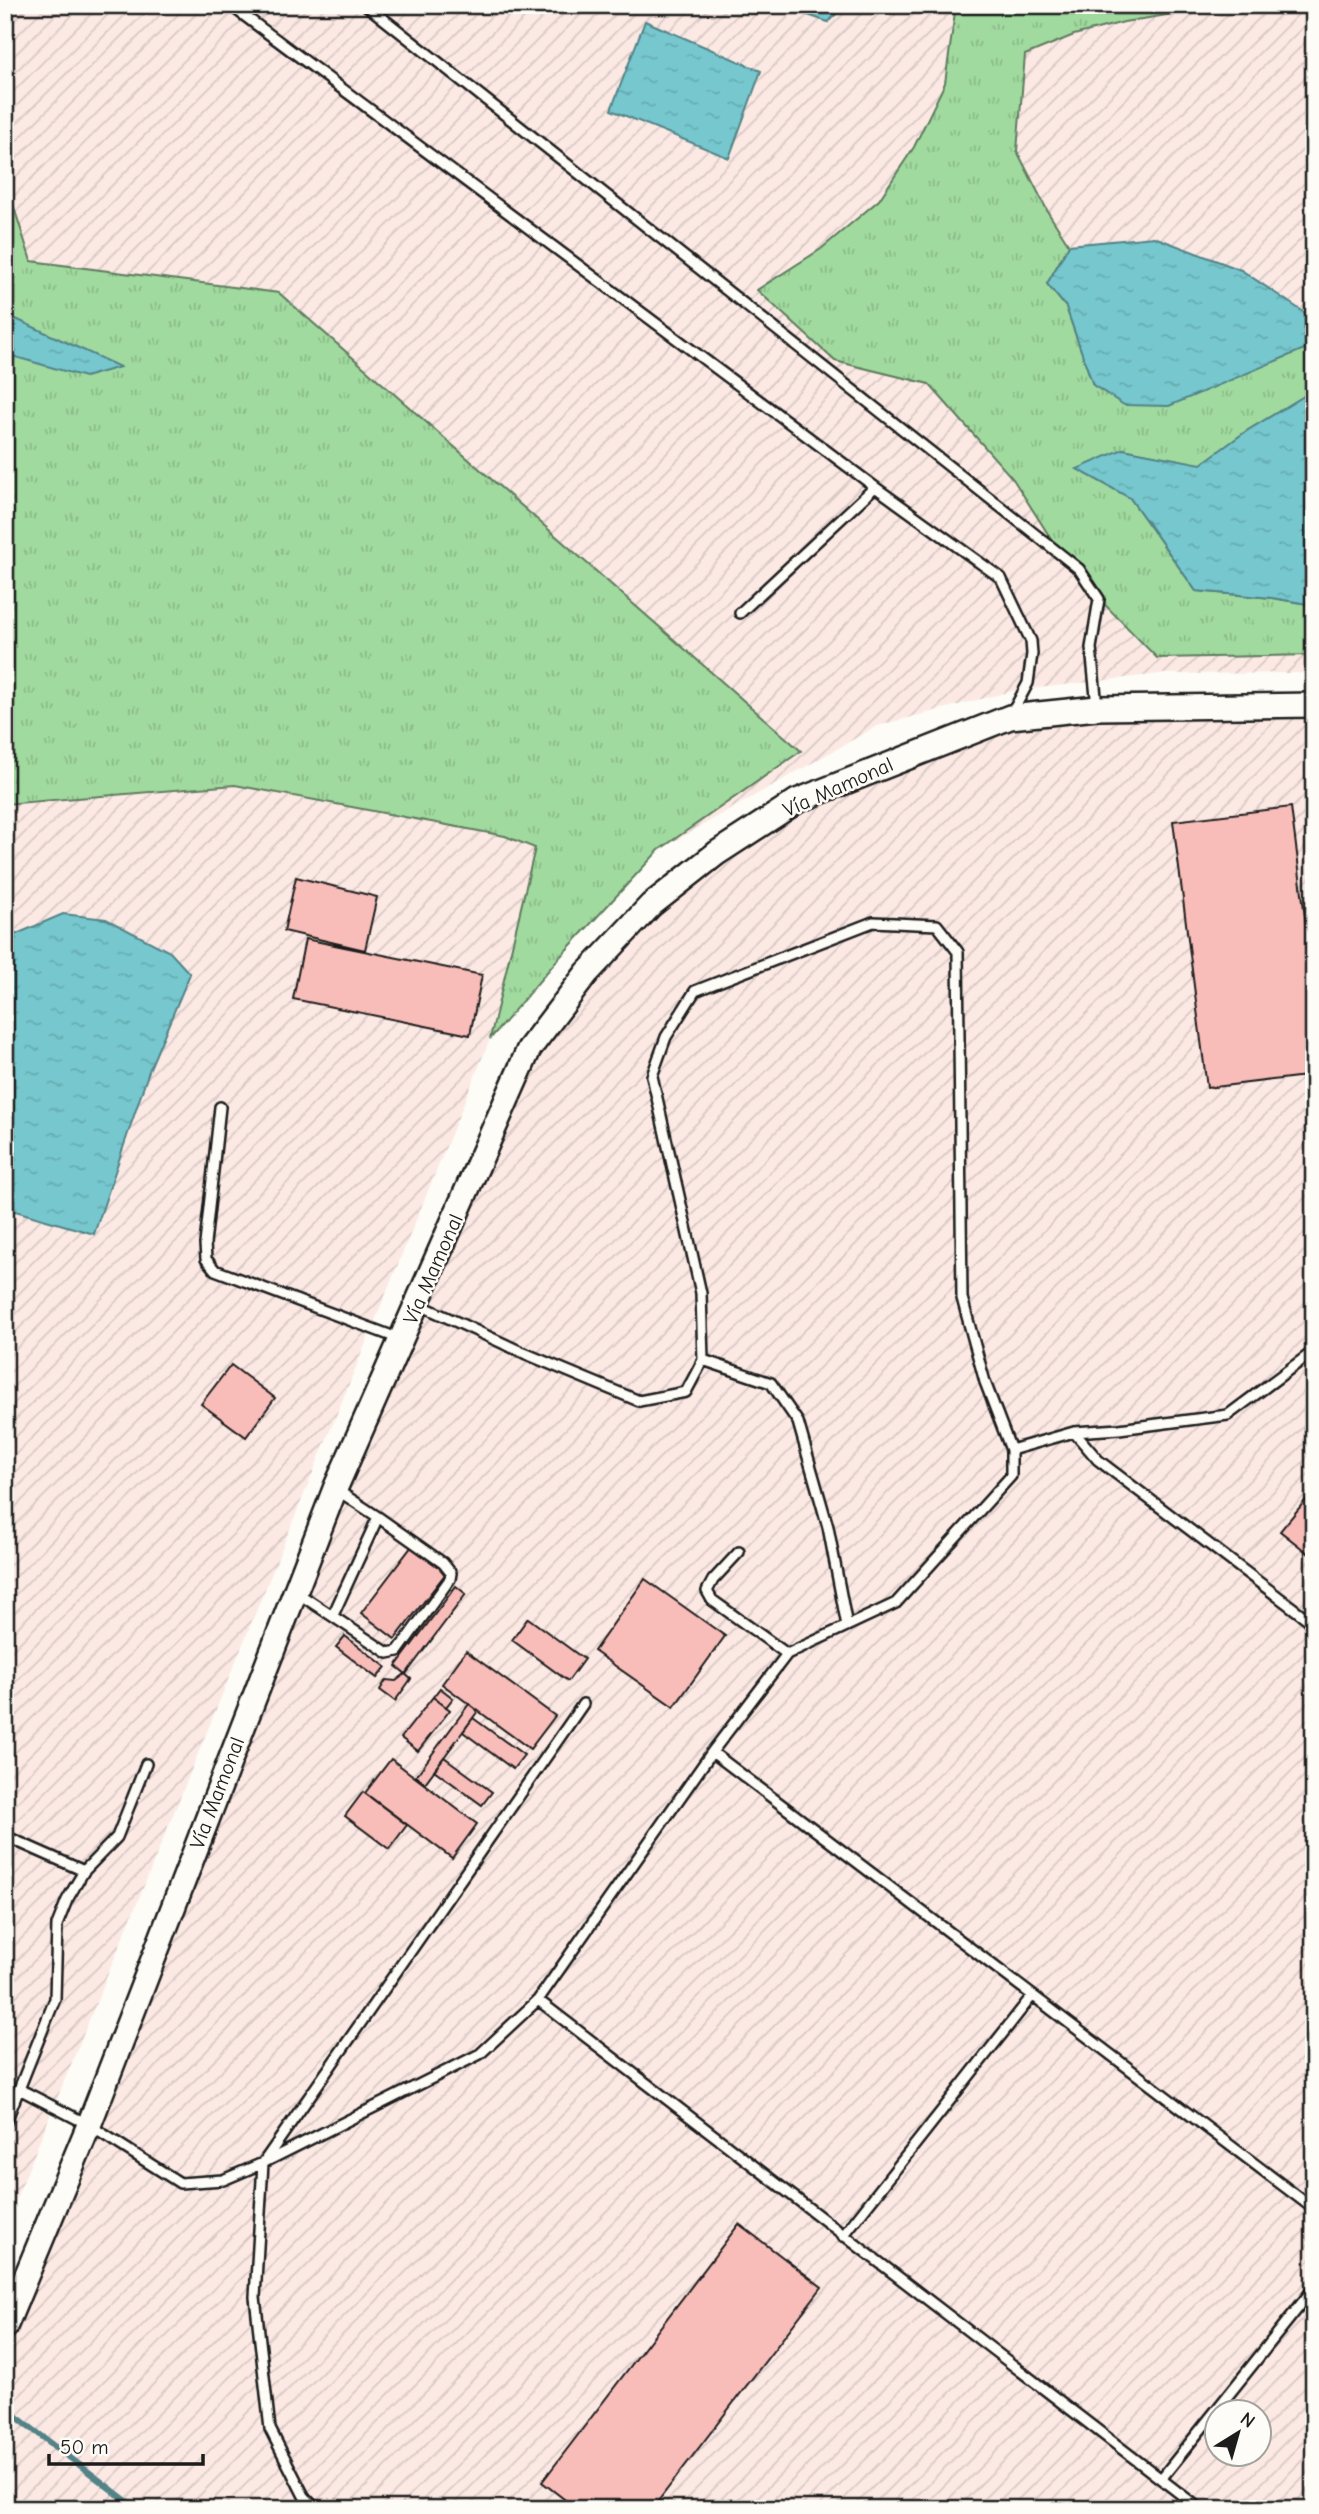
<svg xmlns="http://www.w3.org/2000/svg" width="1319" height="2514" viewBox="0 0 1319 2514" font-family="'Comic Neue',sans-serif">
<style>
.industrial{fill:url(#industrial-furrows);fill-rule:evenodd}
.grass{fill:url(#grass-tufts);stroke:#5e7b5e;stroke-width:2}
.water{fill:url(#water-ripples);stroke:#528387;stroke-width:2}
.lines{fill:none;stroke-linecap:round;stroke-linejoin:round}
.stream{stroke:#528387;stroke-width:6}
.building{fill:#f9bdb9;stroke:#1c1c1c;stroke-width:2}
.service-casing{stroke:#1c1c1c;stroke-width:14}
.tertiary-casing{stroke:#1c1c1c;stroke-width:28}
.service{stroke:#fdfcf7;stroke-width:9}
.tertiary{stroke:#fdfcf7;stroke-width:23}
.labels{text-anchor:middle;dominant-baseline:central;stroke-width:5;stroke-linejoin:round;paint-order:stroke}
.street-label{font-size:21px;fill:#1c1c1c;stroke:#fdfcf7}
</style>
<defs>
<pattern id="industrial-furrows" width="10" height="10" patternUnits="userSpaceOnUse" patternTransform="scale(1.75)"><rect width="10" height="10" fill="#fce9e4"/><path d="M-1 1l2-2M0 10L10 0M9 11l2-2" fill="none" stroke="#d7c7c3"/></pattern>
<pattern id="grass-tufts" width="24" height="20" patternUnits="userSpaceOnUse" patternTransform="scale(1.75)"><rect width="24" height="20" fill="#a1da9f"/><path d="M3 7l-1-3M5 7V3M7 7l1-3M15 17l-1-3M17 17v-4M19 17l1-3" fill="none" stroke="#8aba88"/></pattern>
<pattern id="water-ripples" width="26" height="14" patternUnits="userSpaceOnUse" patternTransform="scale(1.75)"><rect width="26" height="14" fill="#76c8ce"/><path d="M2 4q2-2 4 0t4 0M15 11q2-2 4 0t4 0" fill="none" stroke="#66abb0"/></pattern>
</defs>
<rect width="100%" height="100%" fill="#fdfcf7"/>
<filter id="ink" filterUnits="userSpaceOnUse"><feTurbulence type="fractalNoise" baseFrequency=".0143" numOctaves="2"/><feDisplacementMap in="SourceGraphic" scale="14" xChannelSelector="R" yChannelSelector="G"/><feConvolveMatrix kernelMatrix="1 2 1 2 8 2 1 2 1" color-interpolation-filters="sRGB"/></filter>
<g filter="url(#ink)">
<!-- industrial -->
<path class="industrial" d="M5,5h1309v668l-154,1 -148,17 -135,35 -218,124 -101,109 -68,80 -485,1187z
M1314,705v1804h-1309v-182l290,-736 234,-542 122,-144 146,-104 213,-84zM1218,2412h42v42h-42z"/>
<!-- grass -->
<path class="grass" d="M956,5h272l-104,17 -50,13 -49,20 -8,96 32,63 20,31 -22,39 19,23 27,78 154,-14 63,-25 4,6v38l-69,42 -44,33 -78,-16 7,49 66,93 76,7 42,7v50l-157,3 -86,-88 -58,-91 -84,-95 -94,-23 -78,-71 64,-41 58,-49 35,-53 31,-64z
M5,179l26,82 248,32 522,458 -142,99 -101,109 -68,80 45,-191 -30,-12 -270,-51 -230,19z"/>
<!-- water -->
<path class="water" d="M779,5h62l-1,5 -12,12z
M645,21l116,50 -32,87 -118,-48z
M1154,237l87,33 73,49v33l-5,-5 -140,59 -45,-1 -31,-20 -27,-78 -19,-23 22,-39z
M16,319l104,48 -35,10 -80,-23v-34z
M1314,390v215l-42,-7 -76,-7 -66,-93 -53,-29 46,-20 78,15 44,-32z
M63,914l43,5 64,33 20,22 -40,94 -56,166 -89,-26v-269z"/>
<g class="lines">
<!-- stream -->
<path class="stream" d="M5,2408l132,101"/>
</g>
<!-- building -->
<path class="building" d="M1291,807l23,180v88l-107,13 -34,-267z
M296,877l81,20 -12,53 -81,-19z
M305,939l177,36 -12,60 -177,-36z
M231,1365l44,33 -29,39 -45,-33z
M1314,1490v68l-34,-27z
M412,1546l34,27 -51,66 -34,-26z
M645,1579l80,57 -51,71 -80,-56z
M456,1586l10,8 -60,80 -10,-8z
M528,1618l56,41 -16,22 -56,-41z
M345,1636l41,31 -9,11 -41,-31z
M466,1651l89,65 -25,33 -88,-65z
M405,1674l6,5 -16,22 -15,-11 6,-10 10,1z
M440,1688l13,10 -7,9 -13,-10z
M433,1697l17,13 -32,41 -17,-13z
M469,1704l9,7 -53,72 -9,-7z
M473,1718l51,37 -11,14 -50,-37z
M444,1757l48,35 -10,13 -48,-35z
M391,1759l86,65 -25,34 -87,-65z
M363,1792l44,33 -18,24 -44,-33z
M739,2224l83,63 -170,222h-75l-35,-27z"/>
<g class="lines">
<defs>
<path id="service" d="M230,5l645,482 126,91 30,63 1,13 -4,29 -17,32
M366,5l713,564 20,30 -8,49 6,58
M740,613l135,-126
M220,1107l-15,137 1,15 9,11 185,69
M418,1304l106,49 115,48 47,-9 17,-32 -2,-67 -49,-217 14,-39 29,-46 178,-69 64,3 21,27 4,346 23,84 26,68 63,-18 45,-3 109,-14 86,-64
M703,1360l68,23 27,39 30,105 19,99
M1074,1432l24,28 216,164
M739,1552l-26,28 -6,11 5,9 75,54
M296,1592l92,61 10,-2 52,-72 1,-6 -8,-10 -65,-46
M333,1615l45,-98 -41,-27
M712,1752l602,457
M5,1836l79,35
M538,2000l662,509
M21,2090l68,35 91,58 43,-3 40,-17 217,-109 58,-54 174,-248 75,-98 109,-51 115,-127v-26
M5,2124l50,-125 2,-74 10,-25 17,-29 33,-34 29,-73
M843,2236l189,-240
M1161,2479l153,-191
M316,2509l-12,-13 -34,-67 -15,-132 8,-134 320,-459"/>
<path id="tertiary" d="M5,2327l84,-202 246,-636 194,-440 58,-76 64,-68 66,-52 80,-52 213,-84 87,-9 217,-3"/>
</defs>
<!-- service casing -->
<use href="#service" class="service-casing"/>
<!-- tertiary casing -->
<use href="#tertiary" class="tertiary-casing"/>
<!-- service -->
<use href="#service" class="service"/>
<!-- tertiary -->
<use href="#tertiary" class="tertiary"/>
</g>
</g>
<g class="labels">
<!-- street labels -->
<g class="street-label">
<text transform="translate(838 787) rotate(-24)">Vía Mamonal</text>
<text transform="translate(433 1269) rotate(-66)">Vía Mamonal</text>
<text transform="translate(217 1793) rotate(-69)">Vía Mamonal</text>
</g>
</g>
<!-- margin -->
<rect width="1319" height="2514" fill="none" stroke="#fdfcf7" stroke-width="28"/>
<rect x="14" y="14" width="1291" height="2486" fill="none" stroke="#1c1c1c" stroke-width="2.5" filter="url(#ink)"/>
<!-- north arrow -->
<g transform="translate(1238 2433) rotate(37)"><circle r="33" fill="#fdfcf7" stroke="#a3a29f" stroke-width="2"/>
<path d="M0-5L12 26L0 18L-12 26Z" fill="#1c1c1c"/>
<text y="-10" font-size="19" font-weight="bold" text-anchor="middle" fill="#1c1c1c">N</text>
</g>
<!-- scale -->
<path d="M49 2454v10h154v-10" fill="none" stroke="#1c1c1c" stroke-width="3.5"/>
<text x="60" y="2454" font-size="21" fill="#1c1c1c" stroke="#fdfcf7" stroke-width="5" paint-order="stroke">50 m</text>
</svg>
